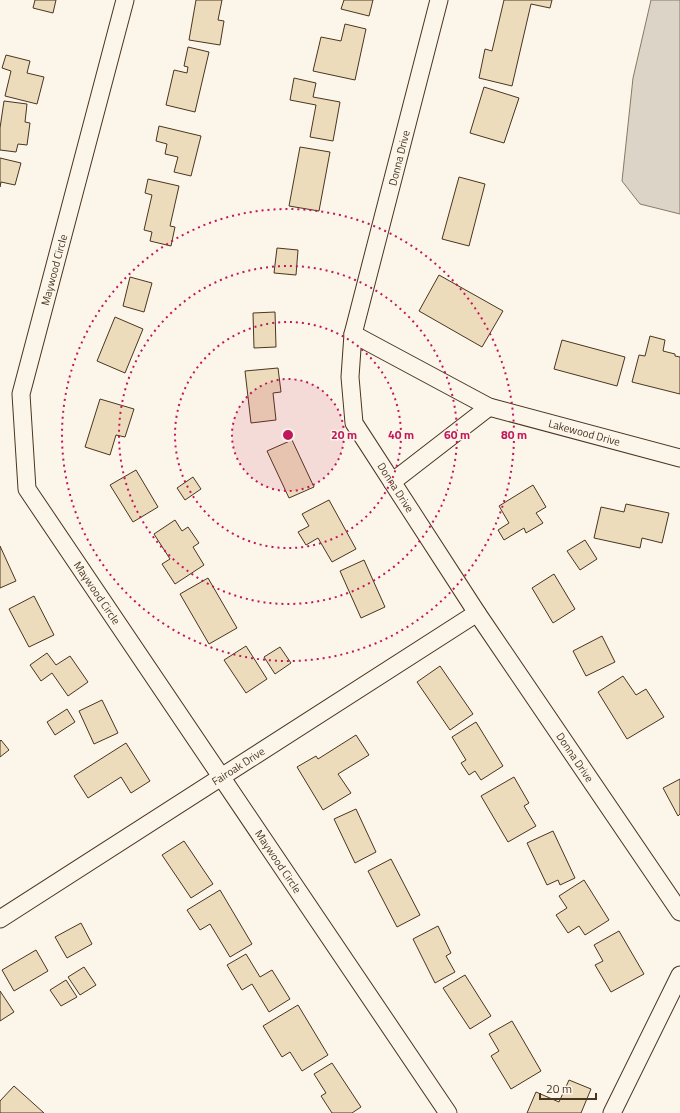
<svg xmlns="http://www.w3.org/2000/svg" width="680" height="1113" viewBox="0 0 680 1113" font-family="'Titillium Web',sans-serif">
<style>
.water{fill:#dcd4c6;stroke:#887966}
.building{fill:#ecdcbc;stroke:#4a3520}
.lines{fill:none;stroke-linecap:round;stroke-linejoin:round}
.street-casing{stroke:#4a3520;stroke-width:19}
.street{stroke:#fbf6e9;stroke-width:17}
.ring{fill:none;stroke:#c2185b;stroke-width:2;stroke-dasharray:2 4}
.labels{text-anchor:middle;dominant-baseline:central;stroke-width:3;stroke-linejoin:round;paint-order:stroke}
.street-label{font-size:11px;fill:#4a3520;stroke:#fbf6e9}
.centre{fill:#c2185b;stroke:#fbf6e9;stroke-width:2}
.ring-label{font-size:12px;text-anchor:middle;font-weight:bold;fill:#c2185b;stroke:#fbf6e9;stroke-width:3;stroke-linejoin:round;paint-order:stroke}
</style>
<rect width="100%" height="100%" fill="#fbf6e9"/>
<!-- water -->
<path class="water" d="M651,0h29v214l-40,-10 -18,-23 11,-103z"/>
<!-- building -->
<path class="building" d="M35,0h21l-3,13 -20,-5z
M196,0h26l-4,20 6,1 -4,24 -31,-5z
M344,0h29l-4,16 -28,-7z
M504,0h48l-2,8 -19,-4 -19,82 -33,-8 6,-29 7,2z
M345,24l21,5 -11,51 -42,-9 8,-34 20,4z
M188,47l21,5 -14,60 -29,-7 8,-35 13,3 1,-6 -4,-1z
M6,55l24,6 -3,12 17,4 -7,27 -32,-8 6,-25 -9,-3z
M294,78l22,5 -3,14 27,5 -7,39 -23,-4 6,-32 -26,-5z
M484,87l35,11 -15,45 -34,-10z
M4,101l23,3 -2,18 5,1 -3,22 -9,-1 -2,8 -16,-2v-22z
M159,126l42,10 -10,40 -17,-4 4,-15 -13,-3 2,-10 -11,-3z
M300,147l30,5 -11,59 -30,-5z
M0,158l21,5 -6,22 -14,-3 -1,5z
M459,177l26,7 -16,62 -27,-7z
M148,179l31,7 -9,40 5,1 -4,19 -21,-5 2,-9 -8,-2 8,-35 -7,-2z
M277,248l21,2 -2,25 -22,-2z
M439,275l64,36 -21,36 -63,-36z
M130,277l22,6 -8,29 -21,-6z
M275,312l1,35 -22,1 -1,-35z
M115,317l28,12 -18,44 -28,-12z
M650,336l15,4 -2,11 12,3v2l5,1v37l-48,-12 7,-27 6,1z
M562,340l63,17 -8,29 -63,-17z
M278,368l3,24 -8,1 3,27 -25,3 -6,-52z
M100,399l34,10 -9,28 -9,-2 -6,20 -25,-8z
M292,440l22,47 -25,11 -22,-47z
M136,470l22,37 -25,15 -23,-37z
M193,477l8,12 -16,11 -8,-12z
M533,485l13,22 -10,6 7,10 -17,10 -2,-5 -20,12 -6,-10 11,-7 -10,-17z
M329,500l27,49 -24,13 -14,-24 -12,7 -8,-13 11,-6 -7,-12z
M626,504l43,9 -7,30 -20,-5 -2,10 -46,-10 7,-31 23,5z
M175,520l7,11 6,-4 11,16 -6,4 11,18 -29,19 -13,-20 8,-5 -16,-25z
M585,540l12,19 -17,11 -13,-19z
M0,546l16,35 -16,7z
M364,560l21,47 -24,11 -21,-47z
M554,574l21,35 -22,14 -21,-35z
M208,578l29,50 -28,16 -29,-50z
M34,596l20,39 -25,12 -20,-38z
M602,636l13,26 -29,14 -13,-25z
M246,646l21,33 -21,14 -22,-33z
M280,647l11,16 -16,11 -11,-17z
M47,653l9,12 14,-9 18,26 -20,14 -16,-23 -11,8 -11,-16z
M440,666l33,48 -23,16 -33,-48z
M623,676l13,19 10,-6 18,28 -37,22 -29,-47z
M102,700l16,33 -24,11 -15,-33z
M67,709l8,13 -20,13 -8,-13z
M476,722l27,44 -22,14 -6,-9 -6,4 -8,-12 5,-3 -14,-23z
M356,735l13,20 -31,19 13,19 -28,17 -26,-43 19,-11 2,3z
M1,740l8,10 -9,7v-16z
M126,743l24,38 -19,12 -10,-16 -33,21 -14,-22z
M514,777l15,26 -5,3 12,20 -28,16 -27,-46z
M680,779v35l-2,2 -15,-28z
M356,809l20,43 -21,11 -21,-44z
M553,831l22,47 -15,7 -2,-5 -11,5 -20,-42z
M184,841l29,43 -22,14 -29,-43z
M391,859l29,56 -23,12 -29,-56z
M584,880l25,40 -24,15 -6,-9 -11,7 -12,-18 11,-7 -8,-12z
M220,890l32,54 -22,13 -20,-33 -10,6 -13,-20z
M81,923l11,21 -25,14 -12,-21z
M438,926l13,27 -5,3 9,16 -20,11 -22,-44z
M619,931l25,43 -33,18 -16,-27 8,-4 -9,-16z
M36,950l12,21 -34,20 -12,-21z
M246,954l14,23 12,-7 18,29 -21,13 -17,-28 -10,6 -15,-25z
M84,967l12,18 -16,10 -12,-18z
M465,975l26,41 -21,13 -27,-41z
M66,980l11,17 -16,9 -11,-16z
M0,991l14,21 -14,9z
M298,1005l30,50 -26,16 -12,-19 -8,5 -19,-31z
M512,1021l29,50 -30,18 -20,-33 8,-5 -10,-17z
M332,1063l29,44 -9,6h-20l-11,-17 5,-3 -12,-19z
M569,1080l22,9 -10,24h-54l9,-21 23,10z
M14,1086l30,27h-44v-12z"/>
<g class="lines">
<defs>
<g id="street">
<path id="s1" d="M125,0l-104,394 6,95 421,624"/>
<path id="s2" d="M439,0l-86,334 -3,43 4,46 123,190 203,299"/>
<path id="s3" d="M353,334l136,73 191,51"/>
<path d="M392,482l97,-75"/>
<path id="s4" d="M0,919l477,-306"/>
<path d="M612,1113l68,-138"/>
</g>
</defs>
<!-- street casing -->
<use href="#street" class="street-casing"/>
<!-- street -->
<use href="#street" class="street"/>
</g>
<!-- distance rings -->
<circle cx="288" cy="435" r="56" fill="#c2185b" fill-opacity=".12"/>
<g class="ring">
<circle cx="288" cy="435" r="56"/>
<circle cx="288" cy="435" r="113"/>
<circle cx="288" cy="435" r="169"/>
<circle cx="288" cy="435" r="226"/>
</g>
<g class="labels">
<!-- street labels -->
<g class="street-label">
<text transform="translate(399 158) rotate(-76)">Donna Drive</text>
<text transform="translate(54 270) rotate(-75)">Maywood Circle</text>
<text stroke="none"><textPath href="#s3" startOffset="253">Lakewood Drive</textPath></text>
<text stroke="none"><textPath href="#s2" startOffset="511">Donna Drive</textPath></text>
<text stroke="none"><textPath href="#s1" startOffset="628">Maywood Circle</textPath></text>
<text stroke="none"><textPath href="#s2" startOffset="835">Donna Drive</textPath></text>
<text stroke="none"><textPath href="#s4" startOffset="283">Fairoak Drive</textPath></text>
<text stroke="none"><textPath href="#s1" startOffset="952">Maywood Circle</textPath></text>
</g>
</g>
<circle cx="288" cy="435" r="6" class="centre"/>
<g class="ring-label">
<text x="344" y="439">20 m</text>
<text x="401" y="439">40 m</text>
<text x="457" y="439">60 m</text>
<text x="514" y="439">80 m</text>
</g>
<!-- scale -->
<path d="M540 1093v6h56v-6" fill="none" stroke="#4a3520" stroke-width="2"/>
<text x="546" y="1093" font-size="12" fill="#4a3520" stroke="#fbf6e9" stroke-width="3" paint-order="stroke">20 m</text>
</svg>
